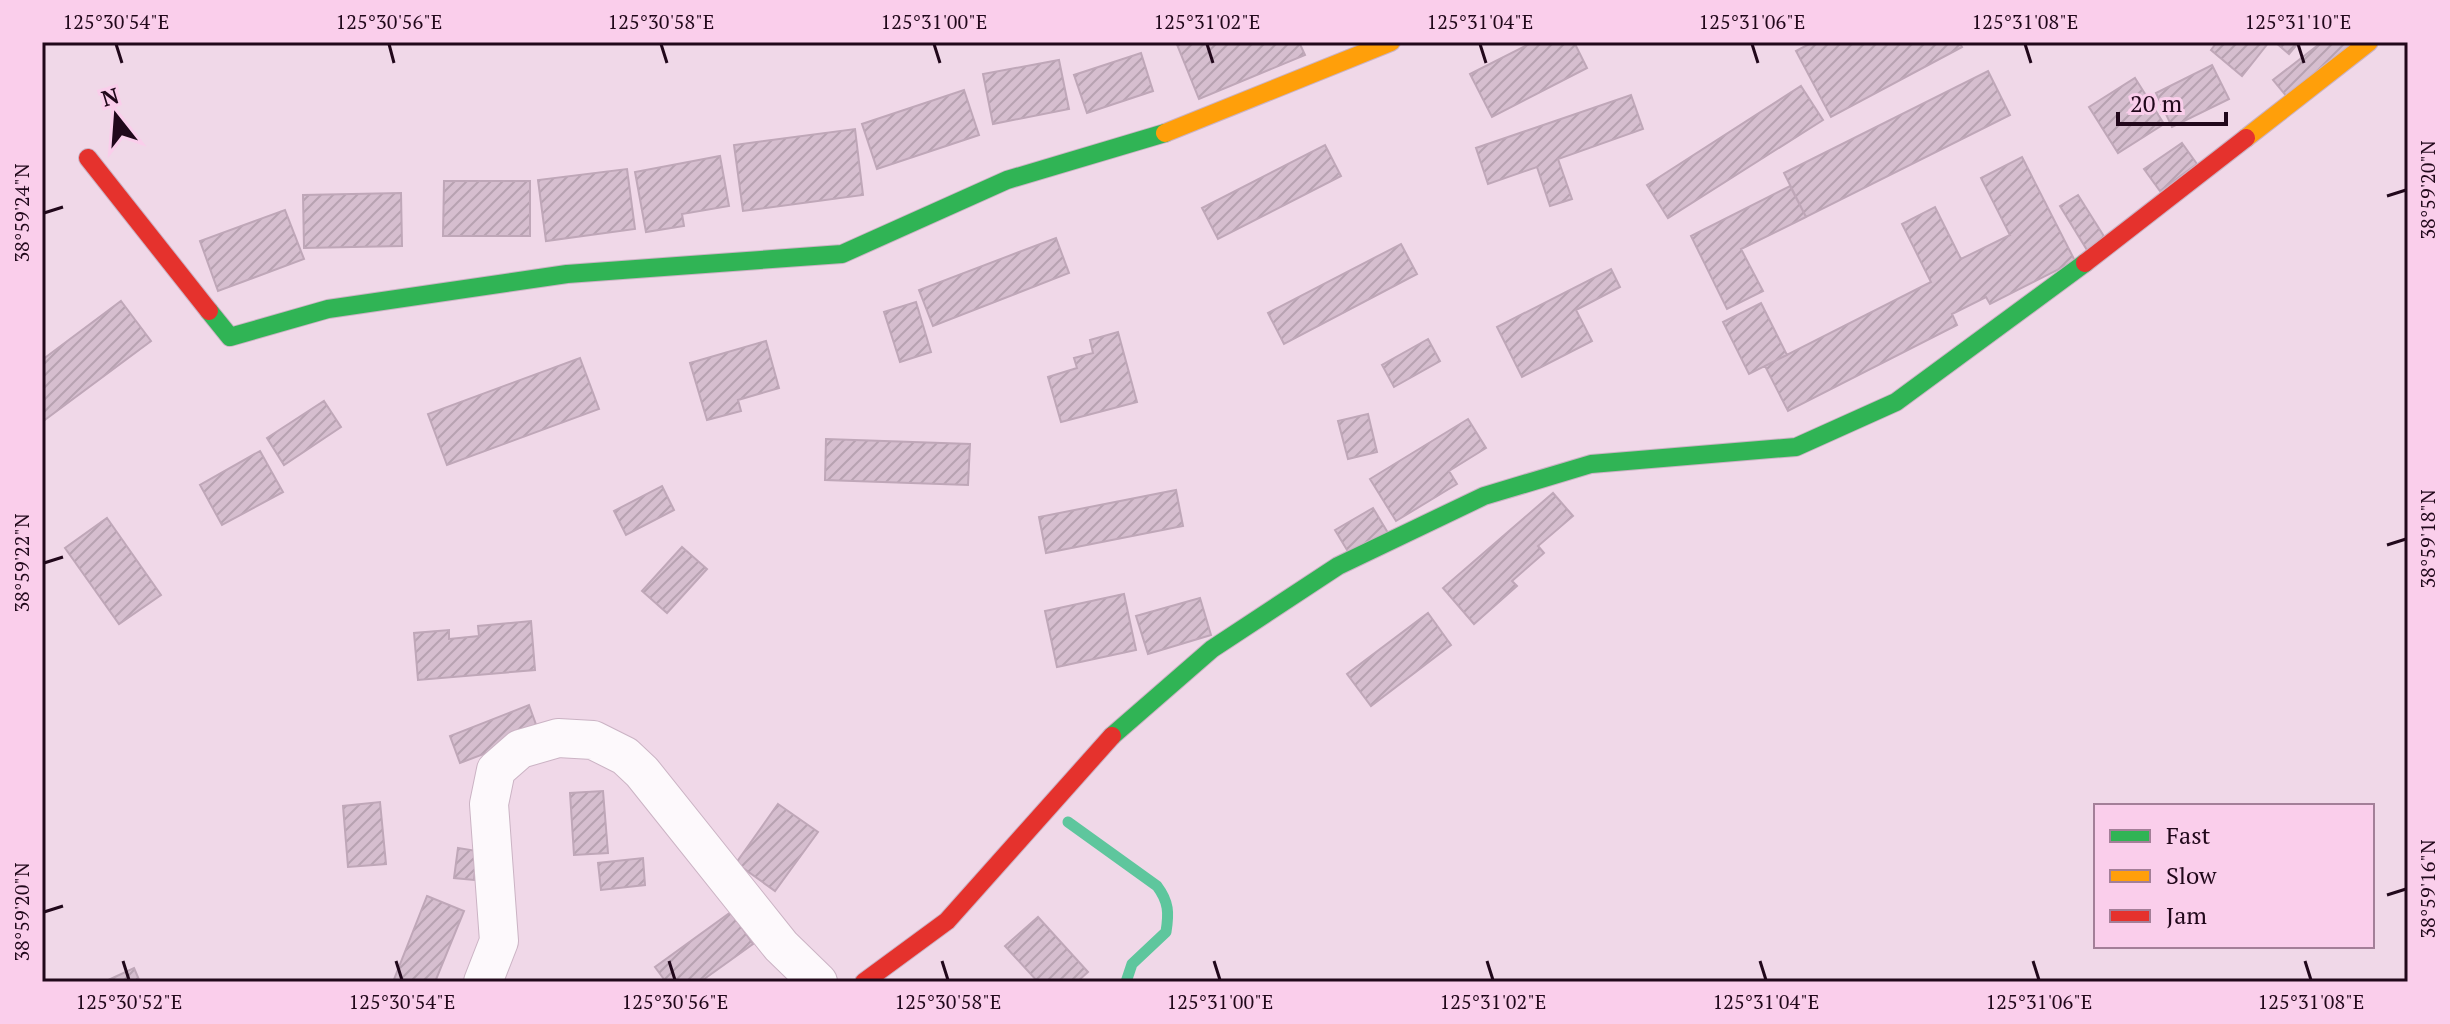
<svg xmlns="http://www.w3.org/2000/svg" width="2450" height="1024" viewBox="0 0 2450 1024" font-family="'PT Serif',serif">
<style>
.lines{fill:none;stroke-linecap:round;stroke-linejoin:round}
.stream{stroke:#5ec69d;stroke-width:11}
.building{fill:url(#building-hatch);stroke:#bfa7b8;stroke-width:2}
.street-casing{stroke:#cbb3c4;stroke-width:40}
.fast-casing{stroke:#cbb3c4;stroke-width:20}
.slow-casing{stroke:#cbb3c4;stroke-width:20}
.jam-casing{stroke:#cbb3c4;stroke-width:20}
.street{stroke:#fdf9fc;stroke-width:38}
.fast{stroke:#30b455;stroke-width:18}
.slow{stroke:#ff9f0a;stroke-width:18}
.jam{stroke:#e5322d;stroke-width:18}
.ticks{fill:none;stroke:#21081b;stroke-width:3}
.neatline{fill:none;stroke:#21081b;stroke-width:3}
.ticks-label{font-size:20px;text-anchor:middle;fill:#21081b}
</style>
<defs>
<pattern id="building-hatch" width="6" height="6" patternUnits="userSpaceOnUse" patternTransform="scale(2)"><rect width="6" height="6" fill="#d6becf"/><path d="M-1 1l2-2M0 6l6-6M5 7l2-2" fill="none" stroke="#b7a2b1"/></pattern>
</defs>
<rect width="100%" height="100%" fill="#f0d8e8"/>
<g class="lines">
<!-- stream -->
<path class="stream" d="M1068,822l89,64c12,16 12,27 9,46l-34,32 -6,18"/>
</g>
<!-- building -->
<path class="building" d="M1176,42h123l6,13 -106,44z
M1533,42h41l13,26 -95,49 -22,-43z
M1813,42h146l3,5 -131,70 -35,-66z
M2217,42h52l-27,34 -31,-26z
M2275,42h24l-10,12z
M2322,42h37l-71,56 -15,-18z
M1141,53l12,38 -66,22 -13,-38z
M1059,60l10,49 -76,15 -10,-50z
M2212,65l17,34 -57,28 -16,-34z
M1988,71l22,44 -204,102 -22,-44z
M2135,78l29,46 -46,29 -29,-46z
M1801,86l22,34 -155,98 -21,-33z
M964,90l15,45 -102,34 -15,-45z
M1631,95l12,34 -85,30 14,40 -22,7 -13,-39 -49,17 -12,-36z
M855,129l8,66 -120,16 -9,-66z
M2182,143l15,21 -37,27 -16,-22z
M1325,145l16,31 -123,63 -16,-31z
M720,156l9,50 -47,8 2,12 -38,6 -11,-60z
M2022,157l53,104 -85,43 -4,-7 -34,17 5,11 -169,86 -23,-45 166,-84 -29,-58 33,-17 26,52 49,-24 -29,-57z
M627,169l8,60 -89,12 -8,-61z
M444,181h86v55h-87z
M1790,186l16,31 -65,32 22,42 -36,18 -36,-73z
M401,193l1,53 -98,2 -1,-53z
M2078,195l27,43 -18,12 -27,-44z
M285,210l19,49 -86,32 -18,-50z
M1056,238l13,35 -136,53 -14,-36z
M1401,244l16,30 -133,70 -16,-31z
M1611,269l9,18 -44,23 16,31 -70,36 -25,-50z
M121,301l30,40 -109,81v-62z
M916,302l15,50 -31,10 -16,-50z
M1761,303l26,52 -38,19 -26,-52z
M1118,332l19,70 -76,20 -13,-45 29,-9 -3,-10 19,-5 -3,-13z
M1428,339l12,22 -46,26 -12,-22z
M766,341l13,47 -41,12 3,11 -34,9 -17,-57z
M580,358l19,51 -152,56 -19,-51z
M324,401l17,26 -57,38 -17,-27z
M1368,414l9,38 -29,7 -10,-38z
M1468,419l18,29 -37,23 8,13 -61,37 -26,-42z
M826,439l144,5 -2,41 -143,-5z
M260,451l23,41 -61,33 -22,-40z
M662,486l12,24 -48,25 -12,-24z
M1176,490l7,36 -137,27 -7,-36z
M1553,493l20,23 -35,30 6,7 -32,28 5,5 -43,38 -31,-36z
M1373,508l15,25 -38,22 -15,-25z
M107,518l54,77 -42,29 -54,-76z
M682,547l25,22 -40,44 -25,-22z
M1124,594l12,56 -79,17 -12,-56z
M1200,598l11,37 -63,19 -12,-38z
M1428,613l23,32 -80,61 -24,-32z
M531,621l4,49 -117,10 -4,-47 35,-3v9l30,-3 -1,-10z
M529,705l10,28 -79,30 -10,-27z
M603,791l5,62 -34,2 -4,-62z
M380,802l6,62 -38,3 -5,-61z
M778,804l40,28 -43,59 -39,-28z
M458,848l19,3 -3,29 -20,-2z
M643,858l2,27 -44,5 -3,-27z
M427,896l37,15 -29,71h-42z
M731,912l22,32 -53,38h-34l-11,-15z
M1038,917l50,55 -11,10h-39l-33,-36z
M134,968l6,14h-36z"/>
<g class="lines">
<defs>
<path id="street" d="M483,982l16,-41 -10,-137 7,-34 24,-21 38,-11 35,2 32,16 17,16 139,174 37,36"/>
<path id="fast" d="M209,311l21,26 98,-28 239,-35 275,-20 165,-74 158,-47
M1112,736l100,-87 126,-83 146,-70 107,-32 205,-17 100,-45 189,-139"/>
<path id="slow" d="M1165,133l226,-91
M2246,138l123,-96"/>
<path id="jam" d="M88,158l121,153
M2085,263l161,-125
M864,982l83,-61 165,-185"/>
</defs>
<!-- street casing -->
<use href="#street" class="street-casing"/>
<!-- fast casing -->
<use href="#fast" class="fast-casing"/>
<!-- slow casing -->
<use href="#slow" class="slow-casing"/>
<!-- jam casing -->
<use href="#jam" class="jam-casing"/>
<!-- street -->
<use href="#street" class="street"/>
<!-- fast -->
<use href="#fast" class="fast"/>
<!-- slow -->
<use href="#slow" class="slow"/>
<!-- jam -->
<use href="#jam" class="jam"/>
</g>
<!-- ticks -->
<path class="ticks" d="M116,44l6,19M389,44l5,19M661,44l6,19M934,44l6,19M1207,44l6,19M1480,44l6,19M1752,44l6,19M2025,44l6,19M2298,44l6,19M2387,196l19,-6M44,213l19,-6M2387,545l19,-6M44,563l19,-6M2387,895l19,-6M44,912l19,-6M123,961l6,19M396,961l6,19M669,961l6,19M942,961l6,19M1214,961l6,19M1487,961l6,19M1760,961l6,19M2033,961l6,19M2305,961l6,19"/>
<!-- border -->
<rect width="2450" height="1024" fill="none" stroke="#faceeb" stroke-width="88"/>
<!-- legend -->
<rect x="2094" y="804" width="280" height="144" fill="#faceeb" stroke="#a37f98" stroke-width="2"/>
<rect x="2110" y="830" width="40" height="12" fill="#30b455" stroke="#a37f98" stroke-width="2"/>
<text x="2166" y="844" font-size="24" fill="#21081b">Fast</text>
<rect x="2110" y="870" width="40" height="12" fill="#ff9f0a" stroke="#a37f98" stroke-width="2"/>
<text x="2166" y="884" font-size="24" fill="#21081b">Slow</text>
<rect x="2110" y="910" width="40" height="12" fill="#e5322d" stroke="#a37f98" stroke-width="2"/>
<text x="2166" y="924" font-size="24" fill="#21081b">Jam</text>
<!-- north arrow -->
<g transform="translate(116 116) rotate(343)" stroke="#faceeb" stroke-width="6" paint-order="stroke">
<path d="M0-6L14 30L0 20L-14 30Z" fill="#21081b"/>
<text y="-12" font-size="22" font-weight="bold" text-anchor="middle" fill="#21081b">N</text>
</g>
<!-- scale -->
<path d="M2118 112v12h108v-12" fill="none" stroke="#21081b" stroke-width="4"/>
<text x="2130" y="112" font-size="24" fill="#21081b" stroke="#faceeb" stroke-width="6" paint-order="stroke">20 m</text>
<rect x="44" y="44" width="2362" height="936" class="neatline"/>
<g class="ticks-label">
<text x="116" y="29">125°30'54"E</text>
<text x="389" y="29">125°30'56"E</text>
<text x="661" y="29">125°30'58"E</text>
<text x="934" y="29">125°31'00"E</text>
<text x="1207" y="29">125°31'02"E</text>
<text x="1480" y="29">125°31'04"E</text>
<text x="1752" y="29">125°31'06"E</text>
<text x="2025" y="29">125°31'08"E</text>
<text x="2298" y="29">125°31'10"E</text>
<text transform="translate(2428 190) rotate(-90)" y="7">38°59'20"N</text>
<text transform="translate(22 213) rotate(-90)" y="7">38°59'24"N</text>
<text transform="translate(2428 539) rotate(-90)" y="7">38°59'18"N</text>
<text transform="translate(22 563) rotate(-90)" y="7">38°59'22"N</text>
<text transform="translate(2428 889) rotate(-90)" y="7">38°59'16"N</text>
<text transform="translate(22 912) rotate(-90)" y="7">38°59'20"N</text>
<text x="129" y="1009">125°30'52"E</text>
<text x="402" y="1009">125°30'54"E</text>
<text x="675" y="1009">125°30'56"E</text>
<text x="948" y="1009">125°30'58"E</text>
<text x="1220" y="1009">125°31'00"E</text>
<text x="1493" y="1009">125°31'02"E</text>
<text x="1766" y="1009">125°31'04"E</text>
<text x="2039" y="1009">125°31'06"E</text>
<text x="2311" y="1009">125°31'08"E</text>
</g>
</svg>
